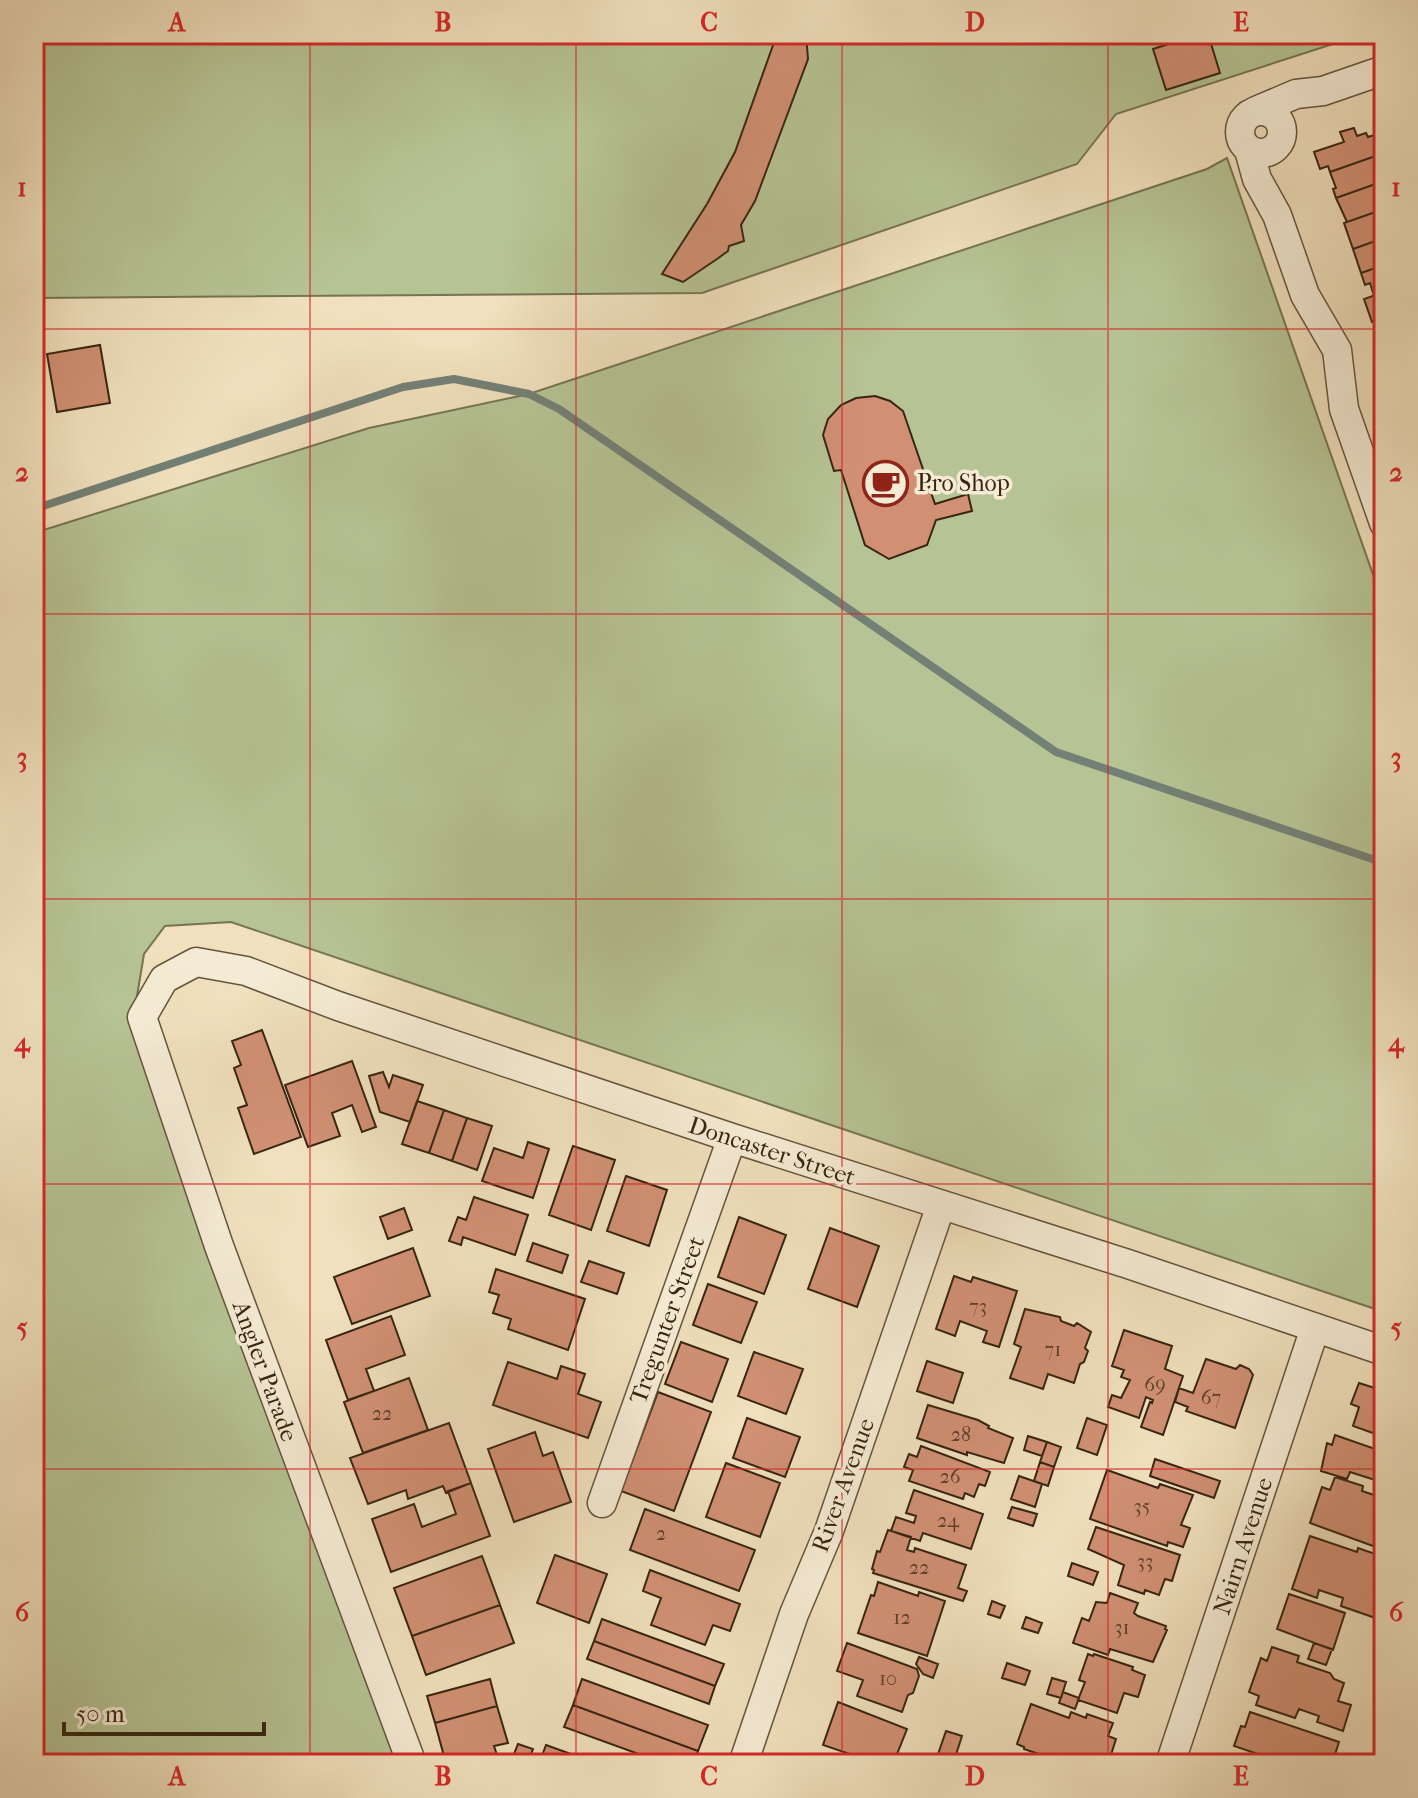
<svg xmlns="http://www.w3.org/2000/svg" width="1418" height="1798" viewBox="0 0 1418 1798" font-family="'IM FELL French Canon',serif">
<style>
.green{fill:#b6c394;stroke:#767452;stroke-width:2}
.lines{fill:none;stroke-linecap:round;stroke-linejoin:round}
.stream{stroke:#738075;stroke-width:8}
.building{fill:#d19074;stroke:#372511;stroke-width:2}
.street-casing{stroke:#65543c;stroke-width:31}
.street{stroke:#f5ebd4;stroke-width:28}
.grid{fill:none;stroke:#d62828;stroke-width:2;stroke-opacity:0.55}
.labels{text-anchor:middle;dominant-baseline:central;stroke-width:7;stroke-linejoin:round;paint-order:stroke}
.number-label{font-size:20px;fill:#5e402a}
.poi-label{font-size:24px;fill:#372511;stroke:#f5ebd4;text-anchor:start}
.street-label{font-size:24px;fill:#372511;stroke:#f5ebd4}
.neatline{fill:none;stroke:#d62828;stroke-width:3}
.grid-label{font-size:26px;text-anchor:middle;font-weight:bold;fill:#d62828}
</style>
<rect width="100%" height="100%" fill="#f0e0bd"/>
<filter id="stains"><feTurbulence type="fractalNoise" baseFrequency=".0025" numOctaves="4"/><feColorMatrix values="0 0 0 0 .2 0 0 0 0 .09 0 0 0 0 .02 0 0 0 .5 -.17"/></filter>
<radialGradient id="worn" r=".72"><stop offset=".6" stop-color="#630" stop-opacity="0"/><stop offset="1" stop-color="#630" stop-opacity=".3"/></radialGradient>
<!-- green -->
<path class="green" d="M34,34h1330l-248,80 -39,50 -375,129 -668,5z
M1227,158l157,448v706l-1153,-390 -66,4 -21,28 -10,60 265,750h-365v-1231l335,-105 160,-34 678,-225z"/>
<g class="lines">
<!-- stream -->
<path class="stream" d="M34,509l369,-122 51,-8 75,15 30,15 497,343 328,111"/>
</g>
<!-- building -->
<path class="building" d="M777,34h29l2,25 -53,142 -14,24 3,16 -15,5 -1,5 -11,8 -34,23 -21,-8 45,-70 28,-52z
M1200,34h8l12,39 -54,17 -13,-41z
M1354,128l3,8 9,-3 2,4 16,-5v21l-54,19 -2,-6 -8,3 -6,-17 30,-10 -4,-10z
M1384,153v28l-48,17 -3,-9 3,-1 -6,-16z
M1384,181v28l-37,13 -11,-24z
M1384,209v29l-31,11 -9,-26z
M1384,238v27l-23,8 -8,-24z
M1384,265v27l-10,4 -4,-13 -5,2 -4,-12z
M1384,292v33l-4,1 -2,-6 -6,2 -8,-23z
M100,345l10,58 -53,9 -10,-58z
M875,396l15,5 13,10 32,93 33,-10 4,17 -36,9 -9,25 -38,14 -24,-14 -24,-75 -7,1 -11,-36 5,-16 13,-14 15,-7z
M262,1030l39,107 -47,17 -16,-46 9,-3 -13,-37 7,-3 -9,-24z
M352,1061l24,66 -14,5 -10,-27 -20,8 8,23 -32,11 -23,-62z
M383,1072l6,15 4,-12 30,10 -13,37 -30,-10 -11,-36z
M417,1101l27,9 -15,43 -27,-9z
M444,1110l23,8 -15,43 -23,-8z
M467,1118l25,8 -15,44 -25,-9z
M528,1142l21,7 -16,49 -51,-17 12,-33 29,10z
M573,1146l42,14 -24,70 -42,-15z
M626,1176l41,14 -18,56 -42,-15z
M474,1197l54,18 -13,40 -52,-18 -2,8 -12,-4 9,-24 8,3z
M404,1208l8,22 -24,9 -8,-22z
M739,1217l47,18 -22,59 -46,-17z
M830,1228l49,18 -22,61 -49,-18z
M533,1243l35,12 -6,18 -35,-12z
M413,1248l17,48 -78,28 -18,-47z
M589,1261l35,12 -7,21 -36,-12z
M496,1269l89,30 -17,51 -60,-21 3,-10 -18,-6 6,-18 -10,-3z
M954,1276l17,6 2,-5 44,14 -18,56 -16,-5 4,-11 -27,-10 -5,15 -19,-7z
M708,1284l49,18 -16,41 -48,-18z
M1025,1309l35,8 1,4 13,5 3,-3 14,9 -6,16 3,3 -4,11 -4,2 -6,19 -26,-9 -5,15 -33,-11 11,-31 -7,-3z
M391,1316l14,39 -39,14 8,22 -26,9 -22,-60z
M1124,1330l48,16 -7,23 18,7 -20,59 -22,-8 9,-25 2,1 1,-3 -7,-3 -7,21 -31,-11 4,-12 9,3 9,-18 -9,-3 3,-7 -12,-4z
M681,1342l47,17 -16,43 -47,-18z
M754,1352l49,17 -17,45 -48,-18z
M1206,1359l30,10 4,-4 9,4 4,6 -18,53 -49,-17 2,-4 -13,-5 4,-14 14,5z
M927,1361l36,12 -10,30 -36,-12z
M508,1362l49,17 4,-13 24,8 -7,20 23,8 -13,36 -95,-33z
M409,1378l19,52 -65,23 -19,-51z
M1359,1383l25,8v46l-31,-11 6,-19 -8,-3z
M658,1392l53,20 -37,99 -53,-20z
M928,1405l50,15 11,6 -1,2 25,10 -9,25 -37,-11v3l-50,-17z
M747,1418l53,19 -15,40 -52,-19z
M1087,1418l20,7 -10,30 -20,-7z
M449,1423l22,60 -25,10 -3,-7 -35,13 -2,-9 -38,14 -18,-46z
M535,1432l8,24 10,-4 18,50 -57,20 -26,-73z
M1335,1435l49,17 -9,28 -25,-8 -3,7 -26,-8 6,-28 5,2z
M1028,1436l19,6 -5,14 -18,-6z
M1047,1442l14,5 -7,20 -14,-5z
M921,1446l69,26 -5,14 -6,-2 -5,13 -9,-4 -2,6 -54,-18 4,-11 -9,-3 5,-13 8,3z
M1155,1459l65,22 -6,17 -64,-22z
M1040,1462l14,5 -6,19 -14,-5z
M726,1463l54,20 -20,54 -54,-20z
M1107,1470l51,18 2,-4 33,11 -12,30 9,3 -7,19 -15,-5 -1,4 -77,-27z
M1019,1476l23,8 -7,23 -24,-8z
M1335,1477l28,9 -1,5 21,7 1,52 -74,-27 12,-36 8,3z
M471,1483l19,53 -99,36 -19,-53 42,-15 8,23 34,-13 -8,-23z
M914,1490l69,24 -12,35 -48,-16 -3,8 -29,-10 5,-14 18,6 2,-7 -10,-3z
M1012,1507l25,7 -4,12 -25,-8z
M645,1509l110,41 -16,41 -109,-41z
M1096,1527l84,28 -8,26 -7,-2 -6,16 -14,-5 -1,4 -26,-9 6,-20 -36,-16z
M888,1530l23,7 -4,13 7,2 1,-4 51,17 -8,23 9,3 -4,10 -90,-28 1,-3 -2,-1 5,-18 3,1z
M1310,1536l47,16 1,-4 26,9v9l-6,18 6,2v35l-43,-15 2,-8 -24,-8 -2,8 -25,-9z
M555,1555l52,19 -18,49 -52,-20z
M482,1556l18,49 -88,31 -18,-48z
M1072,1563l26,9 -5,13 -25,-9z
M650,1570l90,34 -10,27 -17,-6 -8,20 -54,-20 10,-27 -18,-7z
M878,1582l40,14 1,-4 26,9 -18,55 -69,-23 13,-38 3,1z
M1110,1593l28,10 -4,10 4,3 28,10 -1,3 2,1 -14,32 -43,-13 -2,6 -35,-12 9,-25 7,3 7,-19 11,1z
M1289,1594l56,19 -12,37 -56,-21z
M992,1601l13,5 -5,12 -12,-4z
M500,1605l14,38 -88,32 -14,-39z
M1026,1617l16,6 -4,10 -16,-5z
M602,1619l122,45 -9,22 -121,-45z
M594,1641l121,45 -6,18 -122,-45z
M847,1643l70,26 2,7 -6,17 -5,2 -6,17 -45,-16 6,-16 -26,-9z
M1314,1643l18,6 -6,16 -18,-6z
M1272,1647l27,9 -2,6 33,11 4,6 10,4 -6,18 13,4 -8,26 -26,-9 2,-6 -20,-7 -4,9 -39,-13 3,-9 -10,-4 12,-34 6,3z
M1088,1654l5,2 1,-2 39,13 -1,3 13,5 -7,22 -14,-4 -7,20 -39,-13 7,-18 -6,-2z
M919,1657l19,7 -5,14 -10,-4 -7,-10z
M1007,1663l23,8 -5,14 -23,-7z
M1052,1678l14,4 -5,16 -14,-4z
M490,1679l7,27 -62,17 -8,-27z
M582,1679l126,46 -10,26 -125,-46z
M1063,1692l16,6 -4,11 -16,-6z
M838,1702l69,27 -14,35 -25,-7 -1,3 -44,-15z
M1031,1704l38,14 2,-6 15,6 1,-4 26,9 -5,13 8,3 -8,25h-40l-44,-15v-2l-7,-3z
M573,1705l125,46 -4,13h-28l-102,-37z
M497,1706l11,37 -14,3 3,9 -34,9h-3l-2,-8 -13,4 -10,-37z
M1250,1712l89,30 -7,22h-45l-53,-18 7,-20 4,1z
M946,1731l16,5 -9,28 -17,-4z
M518,1744l15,5 -6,15h-17z
M546,1745l47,17v2h-54z"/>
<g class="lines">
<defs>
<path id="street" d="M1240 132a21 21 0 1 1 42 0a21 21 0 1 1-42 0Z
M1256,111l40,-17 27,-3 61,-21
M1249,150l8,29 20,36 28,80 32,55 7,59 40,114
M602,1503l130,-365
M412,1764l-193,-518 -77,-229 22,-38 32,-17 50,9 92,35 394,132 396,126 256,87
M743,1764l51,-150 35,-83 112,-326
M1170,1764l145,-436"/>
</defs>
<!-- street casing -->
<use href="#street" class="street-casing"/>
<!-- street -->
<use href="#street" class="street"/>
</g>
<!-- grid -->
<path class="grid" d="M310,34v1730M576,34v1730M842,34v1730M1108,34v1730M34,329h1350M34,614h1350M34,899h1350M34,1184h1350M34,1469h1350"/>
<!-- icons -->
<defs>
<symbol id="cafe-ring" viewBox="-11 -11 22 22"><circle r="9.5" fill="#f5ebd4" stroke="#8f2418" stroke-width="1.5"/><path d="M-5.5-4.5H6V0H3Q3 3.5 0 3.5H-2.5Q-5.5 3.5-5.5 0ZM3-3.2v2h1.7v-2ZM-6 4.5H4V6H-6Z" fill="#8f2418"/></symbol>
</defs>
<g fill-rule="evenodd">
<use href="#cafe-ring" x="860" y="458" width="51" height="51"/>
</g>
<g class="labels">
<!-- number labels -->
<g class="number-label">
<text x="978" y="1306">73</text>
<text x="1053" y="1349">71</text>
<text x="1155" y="1384">69</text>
<text x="1211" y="1397">67</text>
<text x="382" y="1413">22</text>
<text x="961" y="1434">28</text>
<text x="950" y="1476">26</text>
<text x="1142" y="1506">35</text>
<text x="948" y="1520">24</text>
<text x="661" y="1533">2</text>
<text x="1145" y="1561">33</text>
<text x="919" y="1567">22</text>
<text x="902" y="1617">12</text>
<text x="1122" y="1627">31</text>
<text x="888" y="1678">10</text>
</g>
<!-- poi labels -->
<g class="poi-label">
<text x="917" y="483">Pro Shop</text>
</g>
<!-- street labels -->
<g class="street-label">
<text transform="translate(772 1151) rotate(18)">Doncaster Street</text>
<text transform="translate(667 1320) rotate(-70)">Tregunter Street</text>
<text transform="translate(265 1371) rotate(70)">Angler Parade</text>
<text transform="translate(843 1485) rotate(-70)">River Avenue</text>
<text transform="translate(1243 1546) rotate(-72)">Nairn Avenue</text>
</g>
</g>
<!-- margin -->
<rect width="1418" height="1798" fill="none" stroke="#f0e0bd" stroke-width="88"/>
<!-- scale -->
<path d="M64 1722v12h200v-12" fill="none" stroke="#372511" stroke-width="4"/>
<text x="76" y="1722" font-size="24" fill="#372511" stroke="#f5ebd4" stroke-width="6" paint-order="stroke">50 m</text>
<rect x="44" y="44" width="1330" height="1710" class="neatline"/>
<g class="grid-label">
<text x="177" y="31">A</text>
<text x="443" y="31">B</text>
<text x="709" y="31">C</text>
<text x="975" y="31">D</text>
<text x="1241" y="31">E</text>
<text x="22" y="196">1</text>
<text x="1396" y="196">1</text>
<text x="22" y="481">2</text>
<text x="1396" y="481">2</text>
<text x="22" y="766">3</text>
<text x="1396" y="766">3</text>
<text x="22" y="1051">4</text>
<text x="1396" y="1051">4</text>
<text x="22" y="1336">5</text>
<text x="1396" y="1336">5</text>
<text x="22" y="1621">6</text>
<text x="1396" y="1621">6</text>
<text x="177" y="1785">A</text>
<text x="443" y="1785">B</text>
<text x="709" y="1785">C</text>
<text x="975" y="1785">D</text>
<text x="1241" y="1785">E</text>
</g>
<rect width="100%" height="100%" filter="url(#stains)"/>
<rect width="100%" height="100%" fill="url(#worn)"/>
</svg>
